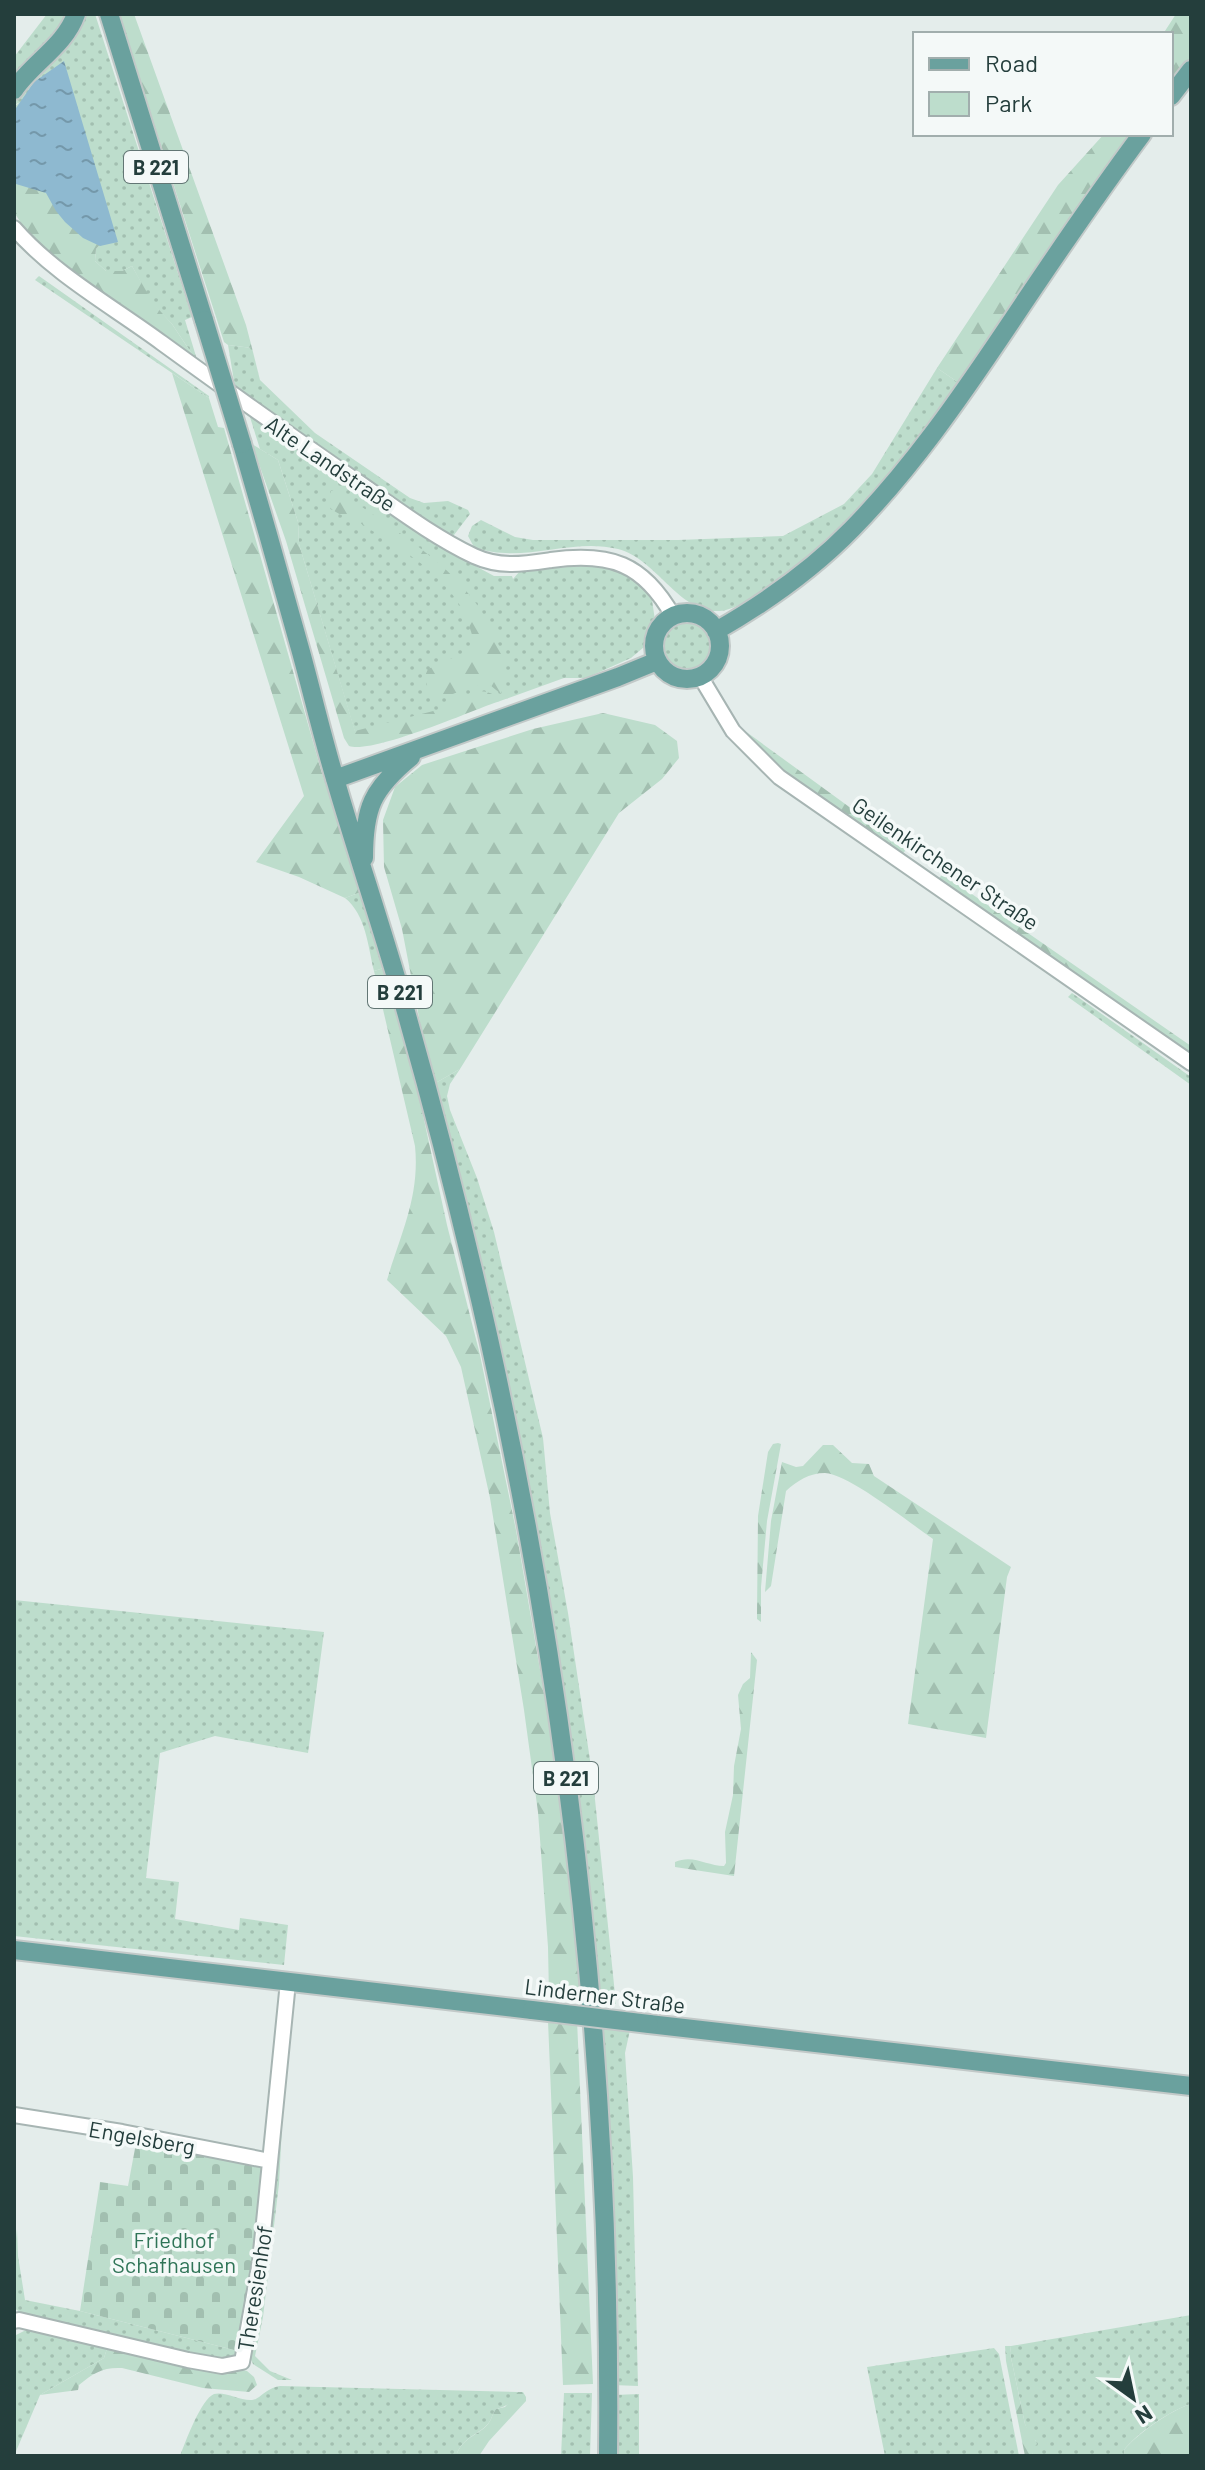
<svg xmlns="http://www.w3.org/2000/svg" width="1205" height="2470" viewBox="0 0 1205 2470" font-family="Barlow,sans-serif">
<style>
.green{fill:url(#green-dots)}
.forest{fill:url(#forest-firs)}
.cemetery{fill:url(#cemetery-stones)}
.water{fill:url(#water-ripples)}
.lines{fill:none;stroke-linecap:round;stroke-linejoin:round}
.minor-casing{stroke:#a7b5b3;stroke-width:18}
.major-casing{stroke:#c2c9c8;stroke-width:22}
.minor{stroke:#fff;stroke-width:14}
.major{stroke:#6aa19e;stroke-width:18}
.major-bridge-casing{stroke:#c2c9c8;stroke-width:22;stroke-linecap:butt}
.major-bridge{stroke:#6aa19e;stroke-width:18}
.labels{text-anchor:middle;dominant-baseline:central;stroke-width:7;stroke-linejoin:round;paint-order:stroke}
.shield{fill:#f4f9f8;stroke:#627674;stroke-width:2}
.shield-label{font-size:20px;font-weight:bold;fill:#243e3c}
.street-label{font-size:22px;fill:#243e3c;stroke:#f4f9f8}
.park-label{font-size:22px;fill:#2f7457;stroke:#f4f9f8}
</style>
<defs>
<pattern id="green-dots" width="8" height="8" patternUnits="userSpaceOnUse" patternTransform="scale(2)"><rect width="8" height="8" fill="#bdddcc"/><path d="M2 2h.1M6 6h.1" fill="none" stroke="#a2bfb0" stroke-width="1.8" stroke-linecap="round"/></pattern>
<pattern id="forest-firs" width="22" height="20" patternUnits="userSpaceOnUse" patternTransform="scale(2)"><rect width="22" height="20" fill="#bdddcc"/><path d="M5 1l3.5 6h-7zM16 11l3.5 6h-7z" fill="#a2bfb0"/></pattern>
<pattern id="cemetery-stones" width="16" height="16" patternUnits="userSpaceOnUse" patternTransform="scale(2)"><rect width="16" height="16" fill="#bdddcc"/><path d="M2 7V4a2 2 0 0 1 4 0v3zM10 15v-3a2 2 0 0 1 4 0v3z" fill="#a2bfb0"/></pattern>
<pattern id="water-ripples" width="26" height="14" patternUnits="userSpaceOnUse" patternTransform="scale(2)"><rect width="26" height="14" fill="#8eb9d0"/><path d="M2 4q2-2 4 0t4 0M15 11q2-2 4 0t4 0" fill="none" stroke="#7498aa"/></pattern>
</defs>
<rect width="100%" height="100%" fill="#e4edeb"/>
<!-- green -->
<path class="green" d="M47,14h20l-5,12 -48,55v-24z
M83,14h12l97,303 -7,3 13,43 -26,-39 -20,-21 -20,-37 -10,5h-16l-11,-10 1,-12 9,-10 -87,-136 -4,3v-6l8,-13z
M39,276l170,120v2l-174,-118z
M228,345l24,3 8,32 55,53 95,65 14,5 24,-2 20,9 2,4 -16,21 -7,3 -211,-145z
M937,368l25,17c-22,29 -43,61 -68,87 -30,32 -133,136 -174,139 -41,3 -63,-52 -102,-62 -48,-12 -97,16 -144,-2l-6,-11 4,-10 9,-6 34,17 18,3h145l105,-4 61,-32 28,-30z
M249,414l208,142 37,20h18l1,3 7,-8 83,-7 31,14 18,22 3,20 -11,27 -13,11 -45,20h-22l-64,23 -145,31 -56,-188 -1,-22 -20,-62 -18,-11z
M661 647a25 25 0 1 1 50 0a25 25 0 1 1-50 0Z
M361,892l23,76 -10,3c-6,-25 -8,-56 -29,-73z
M1072,993l119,84v8l-123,-88z
M460,1069l-10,15 -3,12 3,14 27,68 17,54 49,206 7,75 18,100 25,167 23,224 -21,-2 -10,-142 -35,-260 -47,-243 -29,-99 -42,-173z
M14,1600l310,32 -16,121 -93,-17 -55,17 -14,125 33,4 -4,37 64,11 1,-12 48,7 -4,40 -270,-29z
M597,2021l33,9 -5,23 8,124 5,209 -25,-1z
M284,2088l-5,96 -16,133 -8,39 15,15 22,9h-14l-25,-16 -3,-7 5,-13z
M17,2229l1,27 7,44 55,11 158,40 -5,7 -14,3 -192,-44 -13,-9v-49z
M1191,2315v89c-20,6 -54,29 -67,46l1,6h-92l-2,-7 5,-5v-3l-7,-6 -4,-11 -15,-71 1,-7z
M28,2329l80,16 -4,13 -64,37 -26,61v-120z
M994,2348l5,6 20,102h-134l-18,-89z
M280,2386l238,6c-3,10 -13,15 -22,17 -3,4 -4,8 -6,12 -9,14 -27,14 -34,35h-276c5,-13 21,-57 34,-62 11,-3 26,7 38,6 9,-1 12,-11 28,-14z
M564,2393h28l-2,63h-29z
M639,2394v62h-24l-1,-61z"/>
<!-- forest -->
<path class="forest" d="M119,14h15l112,311 6,23 -24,-3 -4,-3z
M1176,14h15v47l-20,25v-52h-8z
M34,96l71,143 -9,10 -1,12 11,10h16l10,-5 21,37 19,21 26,39 -71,-49 -96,-75 -17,-27v-106z
M1104,134h31l-173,251 -25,-17 121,-183z
M172,373l37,25 9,29 6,1 97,342 40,122 -16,6 -46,-21 -43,-15 48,-66z
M252,444l26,16 20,62 1,22 56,187 90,-23 4,-8c19,-5 37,-17 51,1 -30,10 -126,53 -151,45l-5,-8 -58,-197z
M337,489c57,43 126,77 157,145 9,21 15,38 7,60l-11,-9h-10l-40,13 -12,-8 -3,-14 3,-7 40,-18 6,-10c-4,-13 -9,-29 -17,-40 -23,-35 -63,-56 -97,-78 -11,-7 -24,-7 -32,-18l3,-14z
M603,713l52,12 22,16 2,17 -17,21 -43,34 -159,256 -28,16 -30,-156 -18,-62 -1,-47 12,-33 27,-22 111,-36z
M734,723l173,126 -6,6 -123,-84z
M943,874l248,172v9l-253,-176z
M384,968l35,129 28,128 33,130 36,175 39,227 28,244 -34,-5 -1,-49 -10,-135 -14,-102 -34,-212 -29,-131 -15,-31 -59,-56c14,-47 33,-84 28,-134l-41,-175z
M778,1443l3,1 -14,77 -6,66v35l-4,-3v-5l1,-98 10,-64 5,-8z
M823,1445h10l19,18 17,1 5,12 137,91 -4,10 -21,161 -78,-14 25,-185c-22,-15 -84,-65 -108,-66 -16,0 -28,8 -39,18l-15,95 -6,6 6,-71 11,-59 14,5 7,-1z
M751,1652l6,8 -23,216 -59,-9v-5c18,-8 32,4 49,4l2,-3 -1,-31 8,-37 1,-29 7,-37 -3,-34 5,-11 7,-6z
M577,2020l16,364 -30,1 -15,-364z
M108,2345l94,25 37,-1 8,2 7,6 3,8 -8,7 -46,-4 -81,-20c-19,-1 -29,5 -43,17l-1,5 -38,5 64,-37z
M1005,2346h6l-1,7 15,71c3,7 11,15 12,20l-5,5 1,7h-8l-19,-95z
M518,2392h5l3,5v4l-37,40 -10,15h-23c7,-21 26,-21 34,-35 2,-4 3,-8 6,-12l9,-2z
M1191,2404v52h-66l-1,-6c13,-16 47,-40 67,-46z"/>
<!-- cemetery -->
<path class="cemetery" d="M137,2138l130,25 -16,121 -13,67 -158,-40 20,-129 28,4z"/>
<!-- water -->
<path class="water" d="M64,61l54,181 -18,4 -17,-8 -18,-16 -9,-11 -10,-18 -30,-9 -2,-4v-69l20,-29z"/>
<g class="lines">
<defs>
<path id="minor" d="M14,228c41,47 98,78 148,115 66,48 132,95 199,141 36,25 73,53 113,72 26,12 50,8 77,4 59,-8 92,3 122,56
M700,676l33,55 46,46 412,286
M14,2115l108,17 148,29
M14,2321l5,-1 169,40 34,6 20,-4 18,-100 28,-280"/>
<path id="major" d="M109,14l95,306
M14,90c18,-27 51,-44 62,-76
M1171,96l20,-26
M242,444c20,69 40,139 59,208 12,44 22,87 35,130 23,79 50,157 72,237 30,106 57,213 81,320 81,366 123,742 119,1117
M654 646a33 33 0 1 1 66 0a33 33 0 1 1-66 0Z
M716,631c49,-28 96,-61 136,-102 59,-60 108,-131 155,-201 44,-66 88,-131 135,-194
M335,779l283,-102 39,-16
M364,858c0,-50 8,-69 47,-101
M14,1950l518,60
M649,2024l542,62"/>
</defs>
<!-- minor casing -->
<use href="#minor" class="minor-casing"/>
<!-- major casing -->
<use href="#major" class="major-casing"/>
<!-- minor -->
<use href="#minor" class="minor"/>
<!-- major -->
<use href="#major" class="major"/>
<defs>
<path id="major-bridge" d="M204,320l38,124
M532,2010l117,14"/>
</defs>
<!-- major-bridge casing -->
<use href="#major-bridge" class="major-bridge-casing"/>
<!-- major-bridge -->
<use href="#major-bridge" class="major-bridge"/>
</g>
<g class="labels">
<!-- shield labels -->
<g class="shield">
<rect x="124" y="151" width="64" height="32" rx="6"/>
<rect x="368" y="976" width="64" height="32" rx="6"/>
<rect x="534" y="1762" width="64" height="32" rx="6"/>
</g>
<g class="shield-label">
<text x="156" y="167">B 221</text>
<text x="400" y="992">B 221</text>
<text x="566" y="1778">B 221</text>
</g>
<!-- street labels -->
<g class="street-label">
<text transform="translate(331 463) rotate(34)">Alte Landstraße</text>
<text transform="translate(946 863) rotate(34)">Geilenkirchener Straße</text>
<text transform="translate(605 1995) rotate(7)">Linderner Straße</text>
<text transform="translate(142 2137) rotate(10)">Engelsberg</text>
<text transform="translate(254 2288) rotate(-81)">Theresienhof</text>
</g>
<!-- park labels -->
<g class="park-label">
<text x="174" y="2239">Friedhof<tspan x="174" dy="25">Schafhausen</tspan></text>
</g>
</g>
<!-- border -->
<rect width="1205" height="2470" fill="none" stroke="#243e3c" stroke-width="32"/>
<!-- legend -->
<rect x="913" y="32" width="260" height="104" fill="#f4f9f8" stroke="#a1aead" stroke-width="2"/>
<rect x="929" y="58" width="40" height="12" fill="#6aa19e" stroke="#a1aead" stroke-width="2"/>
<text x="985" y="72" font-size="24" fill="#243e3c">Road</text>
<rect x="929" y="92" width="40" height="24" fill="#bdddcc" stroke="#a1aead" stroke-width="2"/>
<text x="985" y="112" font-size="24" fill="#243e3c">Park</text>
<!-- north arrow -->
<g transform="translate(1133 2398) rotate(147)" stroke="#f4f9f8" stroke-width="6" paint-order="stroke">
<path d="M0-6L14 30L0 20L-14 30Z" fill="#243e3c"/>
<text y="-12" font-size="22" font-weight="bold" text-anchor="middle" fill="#243e3c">N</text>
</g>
</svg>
